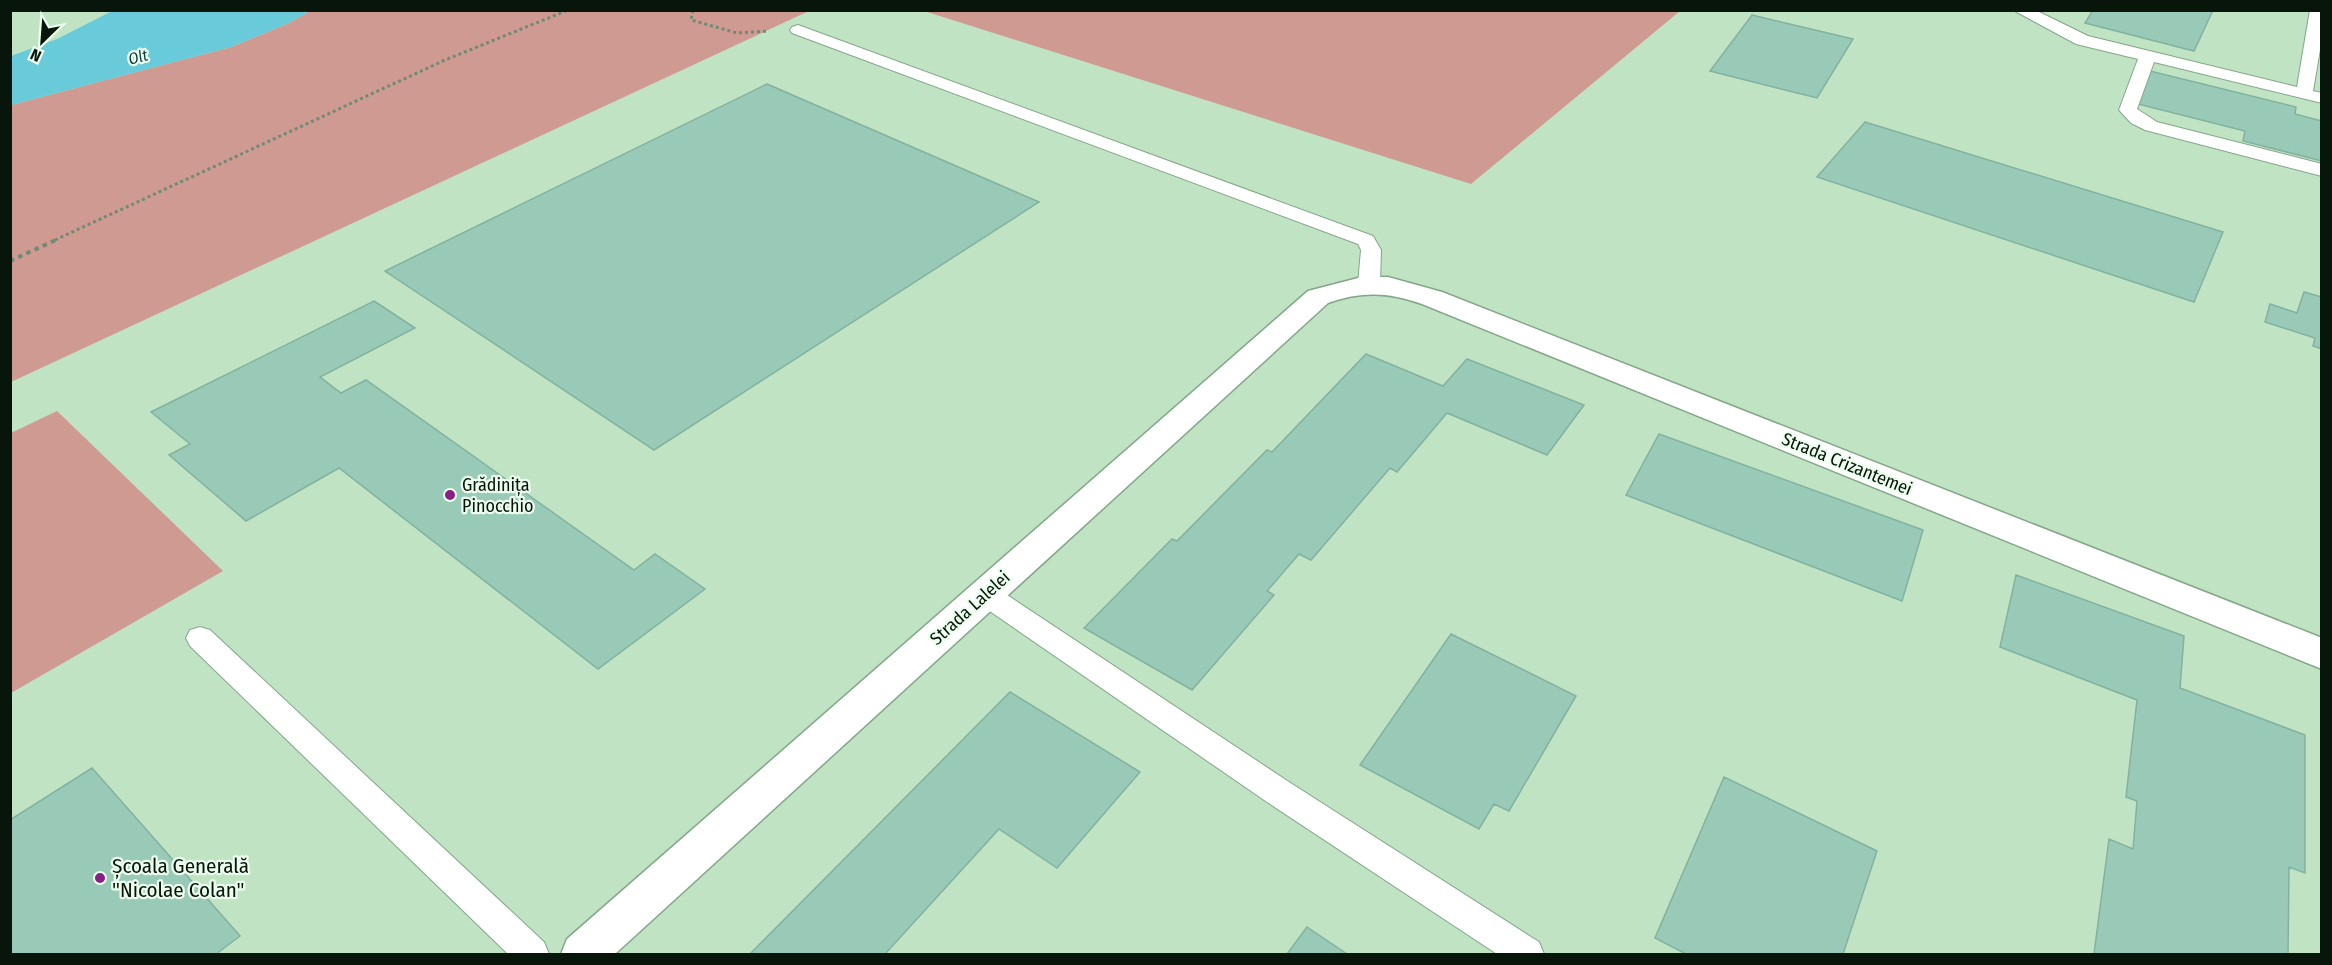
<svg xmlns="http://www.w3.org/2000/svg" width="2332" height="965" viewBox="0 0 2332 965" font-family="'Fira Sans Condensed',sans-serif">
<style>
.green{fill:#cf9a92}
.water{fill:#69cad9}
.building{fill:#99cab7;stroke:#82b29f;stroke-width:1.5}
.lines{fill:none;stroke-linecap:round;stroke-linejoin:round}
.lane-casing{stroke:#83a688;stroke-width:2}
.street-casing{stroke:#83a688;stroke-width:3}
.path-far1{stroke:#708a73;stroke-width:3;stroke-dasharray:3 3;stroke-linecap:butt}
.path{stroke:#708a73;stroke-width:4;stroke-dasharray:4.5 4.5;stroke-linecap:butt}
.lane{fill:#fff;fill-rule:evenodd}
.street{fill:#fff;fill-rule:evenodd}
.poi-dot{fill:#882086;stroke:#ecffef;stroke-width:2}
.labels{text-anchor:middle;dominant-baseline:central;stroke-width:4.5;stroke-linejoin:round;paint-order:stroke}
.far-water-label{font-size:16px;font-style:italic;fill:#08383f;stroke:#ecffef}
.street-label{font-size:18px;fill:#08150a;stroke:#ecffef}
.poi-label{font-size:18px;fill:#08150a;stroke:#ecffef;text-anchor:start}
.near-poi-label{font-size:21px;fill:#08150a;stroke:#ecffef;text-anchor:start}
</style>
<rect width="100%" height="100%" fill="#bfe3c3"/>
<!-- green -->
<path class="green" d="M310,11h499l-798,371v-277l220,-58 58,-24z
M924,11l756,-1v1l-209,173z
M57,411l166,160 -212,122v-260z"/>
<!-- water -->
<path class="water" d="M112,11v-1l198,1 -21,12 -58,24 -220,58v-49l46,-17z"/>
<!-- building -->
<path class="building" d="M2093,10h120l-19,41 -109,-28z
M1752,15l101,24 -36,59 -107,-27z
M2150,71l146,36 -1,7 27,7v40l-79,-20 2,-10 -107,-27z
M767,84l272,118 -385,248 -269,-179z
M1865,122l358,110 -29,70 -377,-125z
M2304,292l18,5v52l-9,-3 2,-8 -50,-16 5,-18 27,9z
M374,301l41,27 -95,49 21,16 25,-13 268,190 21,-16 50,35 -107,80 -259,-201 -93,53 -77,-66 21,-11 -39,-32z
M1366,354l77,32 24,-27 117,46 -37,50 -100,-42 -50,59 -7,-4 -79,92 -12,-6 -32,37 7,4 -82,95 -108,-62 88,-89 5,2 90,-91 5,2z
M1659,434l264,96 -21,71 -276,-106z
M2016,575l168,61 -4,52 125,47v138l-16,-6 -1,87h-194l15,-115 24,10 4,-48 -11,-4 11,-97 -137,-53z
M1451,634l125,62 -67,115 -15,-7 -15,25 -119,-64z
M1010,692l130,80 -83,96 -58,-39 -114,125h-135z
M92,768l148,168 -24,18h-206v-134z
M1724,777l153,74 -34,103h-157l-31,-16z
M1307,927l40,27h-60z"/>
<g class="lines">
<defs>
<path id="lane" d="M2013,10h22l53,26 209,51 13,-77h12v28l-9,53 9,2v10l-168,-41 -17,47 20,13 165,42v12l-177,-46 -14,-7 -12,-13 19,-51 -62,-15z
M798,25l575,211 8,14 -1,34 -3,5 -8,1 -8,-1 -3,-5 3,-34 -3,-6 -566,-211 -2,-3 2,-3z
M985,583l10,4 294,195 250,160 5,12h-47l-230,-152 -292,-201 -4,-7 4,-7z
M200,627l10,3 334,312 5,12h-41l-318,-308 -4,-8 4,-8z"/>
<path id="street" d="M1362,277h26l54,15 880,346v31l-900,-365c-34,-12 -60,-13 -94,-1l-713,651h-54l6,-15 741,-648z"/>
</defs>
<!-- lane casing -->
<use href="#lane" class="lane-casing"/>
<!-- street casing -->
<use href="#street" class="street-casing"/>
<!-- path-far1 -->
<path class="path-far1" d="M693,10l-2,10 46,13 31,-2
M55,240l390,-180 123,-50"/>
<!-- path -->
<path class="path" d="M10,261l48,-22"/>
<!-- lane -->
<use href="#lane" class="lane"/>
<!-- street -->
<use href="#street" class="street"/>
</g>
<!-- markers -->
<g class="poi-dot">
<circle cx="450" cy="495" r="6"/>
<circle cx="100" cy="878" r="6"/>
</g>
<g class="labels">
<!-- far-water labels -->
<g class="far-water-label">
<text transform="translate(138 57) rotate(-15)">Olt</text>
</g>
<!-- street labels -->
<g class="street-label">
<text transform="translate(1847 464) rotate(22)">Strada Crizantemei</text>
<text transform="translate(970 608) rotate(-42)">Strada Lalelei</text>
</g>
<!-- poi labels -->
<g class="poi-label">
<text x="462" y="485">Grădinița<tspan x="462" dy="21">Pinocchio</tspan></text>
</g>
<!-- near-poi labels -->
<g class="near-poi-label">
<text x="112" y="866">Școala Generală<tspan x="112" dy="24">"Nicolae Colan"</tspan></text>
</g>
</g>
<!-- border -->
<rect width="2332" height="965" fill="none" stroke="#08150a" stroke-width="24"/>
<!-- north arrow -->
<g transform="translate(42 42) rotate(205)" stroke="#ecffef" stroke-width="4.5" paint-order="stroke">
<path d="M0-4.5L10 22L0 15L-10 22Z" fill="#08150a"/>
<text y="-9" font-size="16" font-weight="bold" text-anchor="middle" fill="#08150a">N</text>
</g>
</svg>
